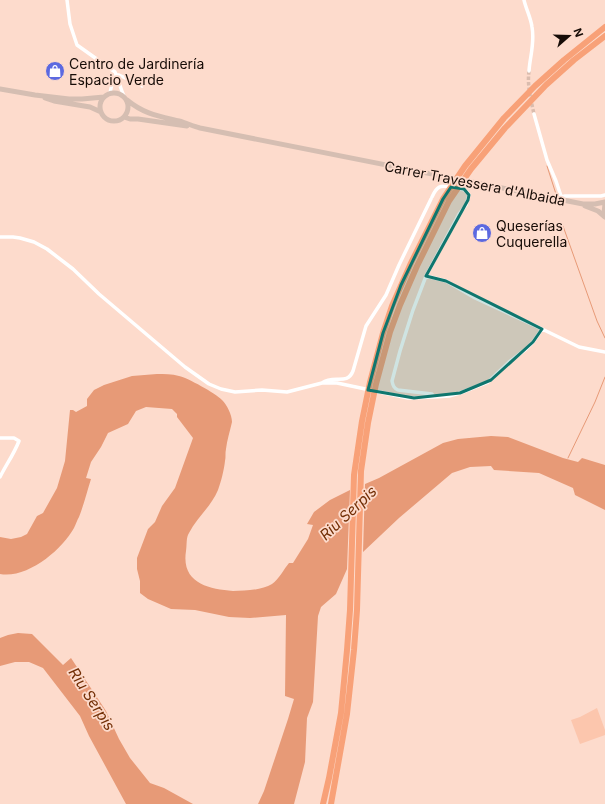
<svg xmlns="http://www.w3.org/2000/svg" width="605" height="804" viewBox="0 0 605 804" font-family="Inter,sans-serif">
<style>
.green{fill:#fcc6ad}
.water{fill:#e79a77}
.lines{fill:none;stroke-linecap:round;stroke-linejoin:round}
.stream{stroke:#e79a77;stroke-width:1}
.minor-tunnel{stroke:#dabcae;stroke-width:3.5;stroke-dasharray:3.5 2;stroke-linecap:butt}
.minor{stroke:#fff;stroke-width:3.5}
.secondary{stroke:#d5beb2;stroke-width:5}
.motorway{stroke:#f8a178;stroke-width:6}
.marked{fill:#0f766e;fill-opacity:0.2;stroke:#0f766e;stroke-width:3;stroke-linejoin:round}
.labels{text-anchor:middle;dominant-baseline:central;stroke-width:3.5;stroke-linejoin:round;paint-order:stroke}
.poi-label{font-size:14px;fill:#170c07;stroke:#fddbcc;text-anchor:start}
.street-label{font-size:14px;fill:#170c07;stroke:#fddbcc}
.water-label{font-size:15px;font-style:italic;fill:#732f06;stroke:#fddbcc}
</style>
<rect width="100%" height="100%" fill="#fddbcc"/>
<!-- green -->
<path class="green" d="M597,708l8,22v5l-25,9 -9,-24 9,-3z"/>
<!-- water -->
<path class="water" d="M157,374c7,0 15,0 22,2 9,2 36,17 43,24 5,5 10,15 10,22 -2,9 -5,18 -6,27 -1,4 0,8 -1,12 -1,9 -4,21 -7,29 -7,17 -21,27 -29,43 -3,4 -2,12 -3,18 -5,32 22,38 47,40 12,0 29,-1 39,-7 7,-5 12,-15 17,-21h4l15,-24 5,-14 -6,-1 7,-12 16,-12 20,-10 -3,79 -11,25 -15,13 -3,9 -5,86 -6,16 -2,44 -11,42h-36l6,-13 24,-72 6,-20 -9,-3 1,-81 -36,3 -21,-1 -34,-7 -24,-1 -23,-10 -8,-6v-12l-3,-12v-11l11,-29 7,-7 7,-16 13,-18 18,-50 -16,-21v-3l-5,-5 -26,-2 -10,4 -8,13 -20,9 -7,14 -10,15 -5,16 5,1c-4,13 -7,25 -12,38 -2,3 -3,7 -5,11 -12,22 -47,51 -74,46v-37l11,2 10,-2 6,-3 10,-18 6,-3 14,-25 8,-27 5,-51h3l3,2 11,-6v-7l7,-9 10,-5 28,-9z
M491,436l17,1 55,21 15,4 4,-4 23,7v45l-30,-15 -2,-7 -34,-15 -45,-3 -3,-4 -21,1 -18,6 -53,45 -36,34 2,-68 14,-6 64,-35 15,-4z
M18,633l14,1 31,31 8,-7 35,53 13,28 11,19 20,25 14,5 29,16h-67l-37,-68 -9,-20 -37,-48 -14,-6h-14l-15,4v-28l8,-3z"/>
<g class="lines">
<!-- stream -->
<path class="stream" d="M547,166l9,28
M563,226l34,95 8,17
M568,458l27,-56 10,-25"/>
<!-- minor-tunnel -->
<path class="minor-tunnel" d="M529,71c-2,15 2,29 5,43"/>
<!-- minor -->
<path class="minor" d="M67,0l3,24 7,21 38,27c4,8 5,16 9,24
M524,0c2,9 7,18 8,27 3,16 -2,29 -3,44
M116,75h3l23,11
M110,93l3,-14 3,-4
M534,114l13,46 9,21 6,18
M432,197c5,-11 8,-12 19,-10
M561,197l4,-1h36l4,-1
M0,237h13l7,1 14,4 13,7 26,20 26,25 86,73 24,17 12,5 14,3 27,-2 25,2 35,-9c12,-9 25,3 31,-12l13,-45 20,-31 13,-30 32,-66
M426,276l20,5 29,17 67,31
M323,383h14l71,15 26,-1 15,-1 11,-3 28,-11 21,-20 17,-13 7,-7 9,-13 37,18 26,5
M434,397l-2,-3 -34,-4c-4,-2 -5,-4 -6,-9l8,-30 13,-41 13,-34 33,-62 7,-9 3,-10c-3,-5 -6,-6 -12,-7
M0,438h14l5,3c-5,13 -13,24 -19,36"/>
<!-- secondary -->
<path class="secondary" d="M0,89l35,6 34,4h13l22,-2
M100 107a14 14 0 1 1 28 0a14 14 0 1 1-28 0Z
M45,98l9,3 36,6 11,5
M127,100c17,14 31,16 52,21 7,2 14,5 21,7l383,76h12l10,-2
M124,117l6,2h8l49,7
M605,204l-1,9 1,4
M585,206l13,5 7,6"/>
<!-- motorway -->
<path class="motorway" d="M323,804l6,-26 12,-65 6,-63 3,-40 4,-135 8,-54 8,-39 13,-49 9,-27 19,-43 32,-64 22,-33 39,-48 31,-32 29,-26 41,-33
M331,804l16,-90 7,-64 3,-40 4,-139 7,-48 8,-39 14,-52 10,-27 17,-39 32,-65 22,-32 34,-41 41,-43 28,-25 31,-24"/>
</g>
<!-- marked area -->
<path class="marked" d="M451,187l13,2 5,6 -1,5 -42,76 20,5 96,48 -9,13 -42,38 -31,13 -46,5 -46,-8 15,-57 18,-48 42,-86z"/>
<!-- icons -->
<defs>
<symbol id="shop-disc" viewBox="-11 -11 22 22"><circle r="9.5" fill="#5c69e0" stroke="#fddbcc"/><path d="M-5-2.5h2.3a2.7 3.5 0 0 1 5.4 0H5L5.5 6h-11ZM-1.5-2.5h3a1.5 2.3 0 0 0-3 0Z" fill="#fff"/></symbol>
</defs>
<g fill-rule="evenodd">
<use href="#shop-disc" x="44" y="60" width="22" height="22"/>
<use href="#shop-disc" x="471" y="222" width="22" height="22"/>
</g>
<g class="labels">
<!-- poi labels -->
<g class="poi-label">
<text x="69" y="63">Centro de Jardinería<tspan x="69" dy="16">Espacio Verde</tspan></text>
<text x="496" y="225">Queserías<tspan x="496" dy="16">Cuquerella</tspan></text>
</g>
<!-- street labels -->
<g class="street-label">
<text transform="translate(475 183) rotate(11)">Carrer Travessera d'Albaida</text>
</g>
<!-- water labels -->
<g class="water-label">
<text transform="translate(348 513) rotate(-43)">Riu Serpis</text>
<text transform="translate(92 699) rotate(57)">Riu Serpis</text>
</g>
</g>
<!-- north arrow -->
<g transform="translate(569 36) rotate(70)" stroke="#fddbcc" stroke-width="3" paint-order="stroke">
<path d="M0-3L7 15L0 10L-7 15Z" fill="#170c07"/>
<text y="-6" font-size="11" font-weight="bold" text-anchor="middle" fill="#170c07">N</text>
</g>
</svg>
